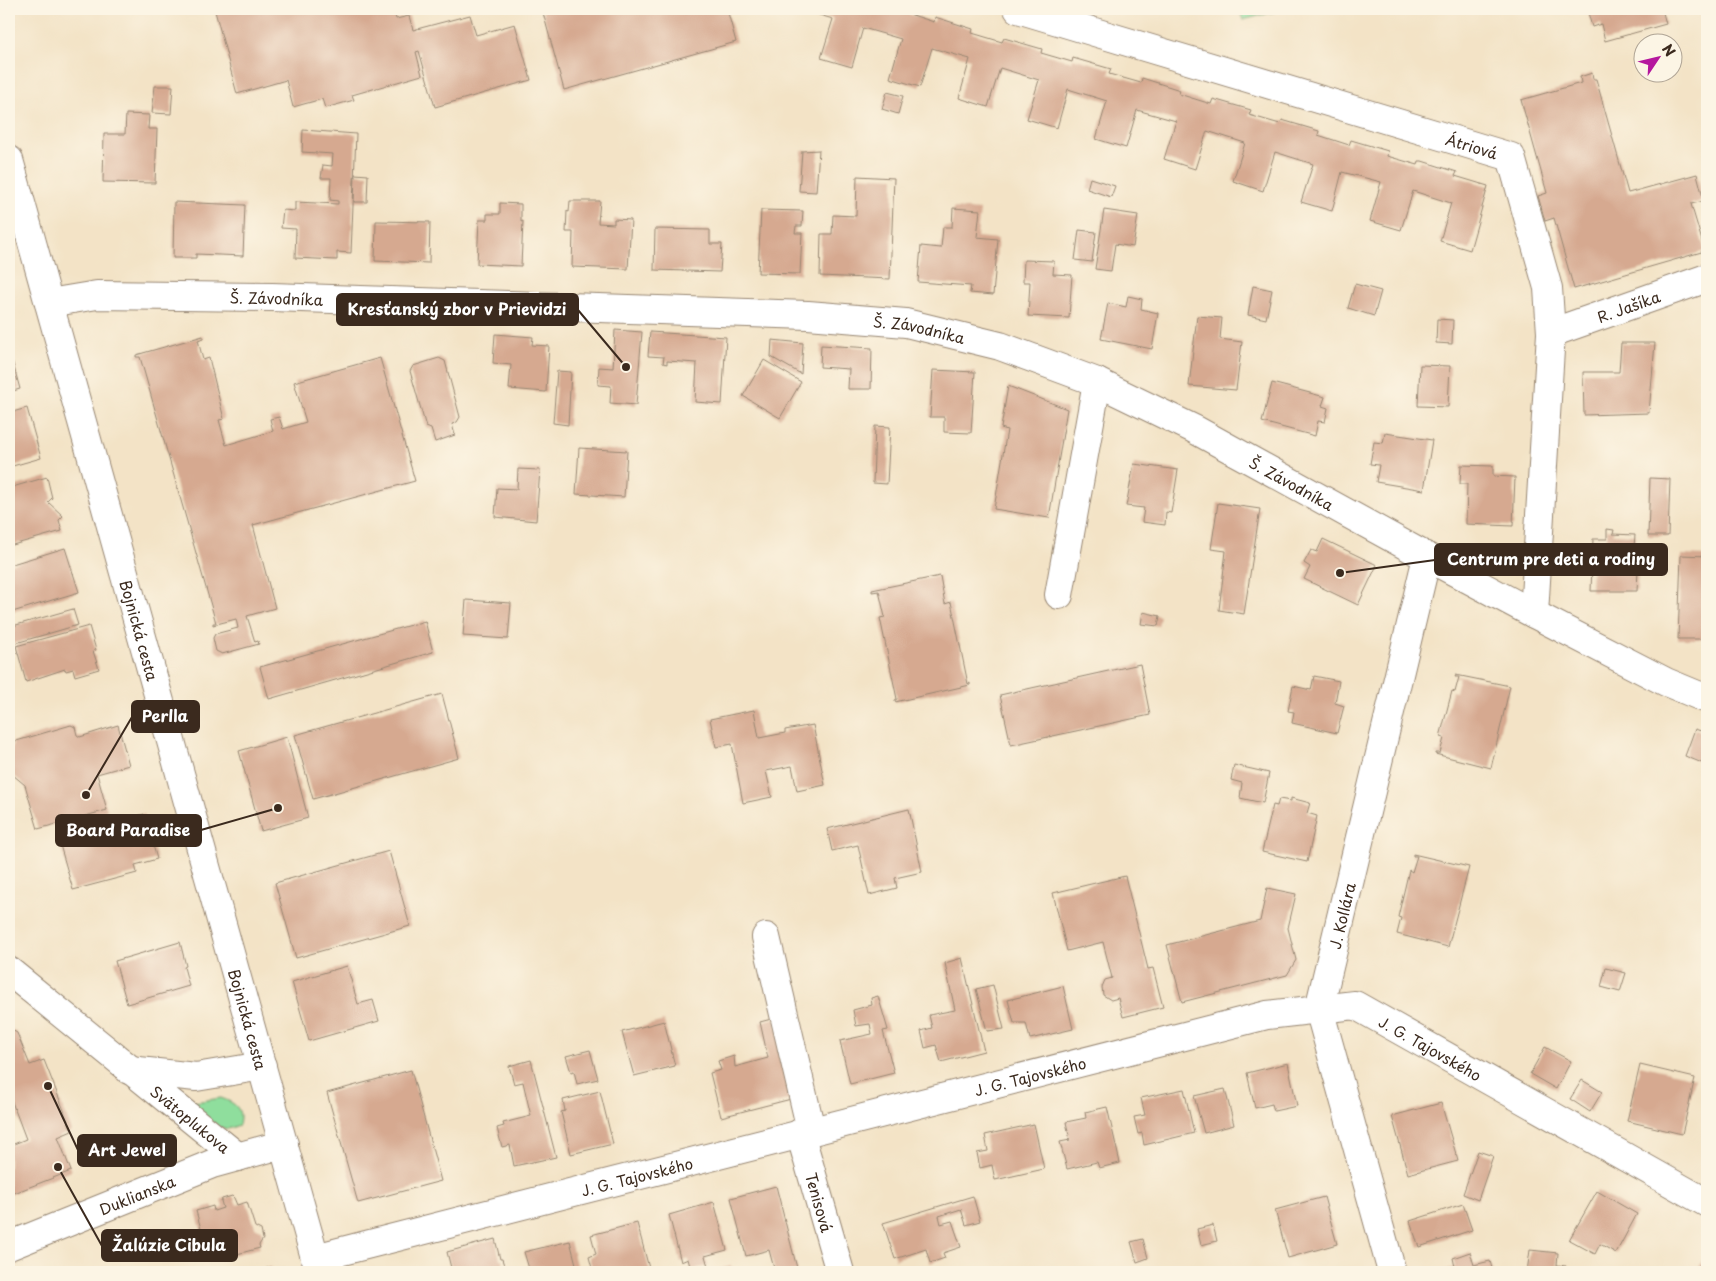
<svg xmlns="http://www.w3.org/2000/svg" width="1716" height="1281" viewBox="0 0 1716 1281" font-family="'Playpen Sans',sans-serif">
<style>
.green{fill:#8fde9d;stroke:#65845e}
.building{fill:#d6a990}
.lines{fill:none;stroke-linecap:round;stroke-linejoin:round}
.minor-casing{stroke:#978672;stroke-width:30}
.minor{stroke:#fff;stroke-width:28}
.labels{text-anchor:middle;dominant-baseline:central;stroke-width:5;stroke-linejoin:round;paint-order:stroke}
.street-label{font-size:15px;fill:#3b2a1e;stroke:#fcf5e5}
.leader{fill:none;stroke:#3b2a1e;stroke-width:2}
.callout-dot{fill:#3b2a1e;stroke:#fcf5e5;stroke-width:2}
.callout{fill:#3b2a1e;stroke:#3b2a1e;stroke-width:2}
.callout-label{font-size:16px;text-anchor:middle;font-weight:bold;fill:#fff}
</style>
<rect width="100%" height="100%" fill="#fcf5e5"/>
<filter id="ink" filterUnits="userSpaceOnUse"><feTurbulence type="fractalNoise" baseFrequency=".02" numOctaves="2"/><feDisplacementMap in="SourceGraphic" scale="10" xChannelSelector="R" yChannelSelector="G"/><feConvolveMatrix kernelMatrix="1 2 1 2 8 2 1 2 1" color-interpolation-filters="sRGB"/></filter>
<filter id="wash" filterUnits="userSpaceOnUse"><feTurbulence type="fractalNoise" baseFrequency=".0096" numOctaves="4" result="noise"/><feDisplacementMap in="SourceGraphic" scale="20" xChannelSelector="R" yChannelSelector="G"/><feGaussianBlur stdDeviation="1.12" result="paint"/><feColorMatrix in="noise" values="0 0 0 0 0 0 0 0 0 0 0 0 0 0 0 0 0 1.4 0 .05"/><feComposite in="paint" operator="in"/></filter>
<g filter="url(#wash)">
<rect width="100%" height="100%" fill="#f3e3c6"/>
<!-- green -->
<path class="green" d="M1239,9h46l-42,11z
M221,1098c14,5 22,10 18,27l-11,4 -9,-2 -31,-24z"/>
<g id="blocks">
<!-- building -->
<path class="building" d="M222,9h171l3,10 13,-3 4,14 57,-15 6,20 39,-11 16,56 -96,27 -16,-56 -3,1 6,23 -70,20 2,5 -29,8 -3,-9 -29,8 -7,-27 -49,14 -22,-83z
M542,9h185l9,33 -172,48z
M799,9h104v3l31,10 1,-5 38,12 -1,4 30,9 2,-4 38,11 -1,4 31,9 1,-4 38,11 -2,5 32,9 1,-5 38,12 -1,4 32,10 2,-5 38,11 -2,5 31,9 2,-4 37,11 -1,4 31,10 2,-5 37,11 -1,5 31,9 1,-4h3l35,11 -2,4 33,10 -18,64 -30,-9 11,-38 -38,-12 -12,39 -31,-9 11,-39 -39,-10 -10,39 -31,-9 12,-38 -38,-12 -12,39 -30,-10 12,-38 -38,-12 -12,38 -31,-10 12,-38 -39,-11 -11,38 -30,-9 11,-38 -39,-12 -11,39 -30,-9 12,-39 -39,-12 -12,39 -29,-9 11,-39 -38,-11 -12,39 -30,-9 11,-39 -38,-11 -11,39 -31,-9 12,-39z
M1587,9h75l4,15 -61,17 -4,-17 -9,3z
M1592,73l1,6h3l32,114 69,-19 7,27 -13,3 14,47 -131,38 -20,-71 -9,3 -7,-25 9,-3 -26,-93 60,-17 -1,-6z
M155,86h18l-2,28 -19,-1z
M887,92l16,4 -5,18 -16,-5z
M126,114l23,1 -1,14h9l-2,54 -52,-1 1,-48h21z
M303,130l53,4 -5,119 -14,-1v8l-42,-2 1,-29 -15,-1 2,-18 12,1v-9l43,2v-3l-8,-1 1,-22h-10l2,-13 9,1 1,-12 -31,-2z
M819,150l-3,42 -17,-1 3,-40z
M355,174l13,1 -1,27h-13z
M857,176l37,2 -4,101 -70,-3 1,-42h11l1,-19 23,1z
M1090,178l25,8 -4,11 -24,-8z
M570,201h30l-2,22 16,1v-5l17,1 -3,49 -56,-2 1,-35h-7l1,-21 2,1z
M174,202l71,3 -2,51 -47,-2v4h-23z
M500,203l21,1v18l2,-1 -2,45 -44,-2 2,-44h8v-6h13z
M953,208l27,2 -3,27 21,2 -5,56 -23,-2 1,-7 -53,-4 3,-36 20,2 2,-21h9z
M761,210l42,1 -1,15h-6l-1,7h7l-2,41 -42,-1z
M1104,210l34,5 -5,32 -18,-3 -4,27 -16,-2z
M376,221l54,1 -1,41 -54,-2z
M655,229l55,1v14h12l-2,28 -66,-2z
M1079,230l17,2 -4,30 -17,-2z
M1024,260l30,1 -1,13 19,1 -3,43 -41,-2 2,-34h-7z
M1355,284l26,7 -7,25 -26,-8z
M1253,286l19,4 -6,29 -18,-4z
M1128,296l14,3 -1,10 17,4 -6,36 -51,-10 7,-36 18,4z
M1197,316l25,2 -2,21 22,3 -6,48 -47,-4z
M1437,319l16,1 -1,24 -16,-1z
M615,330l27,2 -6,73 -26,-2 1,-17 -13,-1 1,-18 14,1z
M650,332l76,5 -4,67 -27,-2 2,-39 -30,-2v3l-4,-1 1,-6 -16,-1z
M495,334l38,3 -1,8 17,1 -3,46 -37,-3 2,-24 -18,-2z
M203,336v2l-5,2 5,20 6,-2 15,61 -5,1 7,25 47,-14 -3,-12 9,-2 4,12 23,-7 -12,-40 86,-24 35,123 -162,44 22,83 -28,8 8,26 3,-1 1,3 -37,10 -6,-3 -3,-13 2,-4 23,-6 -2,-9 -23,6v-2h3l-76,-266h-4v-2z
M772,340l31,3 -2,31 -30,-17z
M1621,343h34l-6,70 -65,2 -1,-43h36z
M821,345l51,3 -1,41h-23l1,-20 -29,-2z
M9,349l11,40 -11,3z
M439,358l6,3 15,56 -3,5 -5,2 3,11 -20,7 -4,-13 -5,-2 -16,-56 3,-5z
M764,360l37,22 -21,36 -37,-22z
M1420,365l30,1 -2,41 -30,-1z
M933,370l42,2 -4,61 -27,-1v-15h-14z
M557,371l14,1 -3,53 -15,-2z
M1272,383l53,14 -3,9 6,2 -3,14 -7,-1 -3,15 -53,-14z
M1008,386l59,23 -18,109 -55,-9 13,-79 -6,-2z
M27,408l14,50 -32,9v-54z
M875,426l15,1 -3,57 -14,-1z
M1385,433l47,7 -8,50 -48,-8 3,-17 -9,-1 4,-22 9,1z
M579,448l48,3 -3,46 -48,-3z
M1134,464l44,6 -7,43 -5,-1 -1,13 -23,-3 2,-14 -18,-2z
M1461,465l32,1v10l22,1 -2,49 -47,-2 1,-40h-7z
M518,469l22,1 -4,51 -41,-4 2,-29 20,1z
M47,477l5,21 -4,4 15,14 -4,4 3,11 -53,15v-58z
M1650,478l20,1 -2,57h-20z
M1218,503l42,6 -16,105 -25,-4 7,-59 -15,-2z
M1607,529l7,1 -1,4 22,1 -1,12h5l-2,44h-46l2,-52h14z
M1323,539l54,26 -19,40 -54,-26 6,-12 -6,-4 7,-13 6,2z
M65,548l14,44 -70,21v-48z
M1681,555l26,1v83h-29z
M940,576l5,28 6,-2 17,82 2,-1v2l-75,17v-2l2,-1 -17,-81 5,-1 -6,-26 -7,1v-2z
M466,600l45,3 -3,36 -45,-3z
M73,609l5,16 -69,20v-18z
M1143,612l17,4 -2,10 -17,-2z
M425,621l8,31 -164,47 -9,-32z
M89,626l7,24 -3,1 6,18 -24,7 -2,-7 -7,2 -1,-2 -39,13 -10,-36z
M1140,664l10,51 -139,30 -11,-50z
M1456,675l54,11 -19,82 -56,-14v-1h5l4,-15 -4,-1 12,-46 3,1 4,-15h-4z
M1314,676l25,5 -4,22 9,3 -7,27 -45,-10 2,-11 -6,-1 5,-25 18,4z
M442,694l17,64 -146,41 -18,-64z
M754,710l5,28 26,-5v-3l28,-5 12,60 -28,6 -5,-25 -26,5 6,26 -29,6 -11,-59 -16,3 -6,-28z
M71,725l4,2 2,8 3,2 38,-12 11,40 -32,9 10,36 -69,19 -13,-44 -12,-10 -3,-11 3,-22z
M1695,729l12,4v32l-22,-9z
M287,737l21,81 -47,13 -22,-80z
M1234,765l35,8 -6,30 -23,-5 2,-15 -11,-3z
M1291,798l19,5 -3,10 10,3 -10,46 -45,-10 11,-47 4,1 2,-7 12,2z
M909,809l13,63 -27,6 2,10 -28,7 -11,-50 -26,6 -5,-22z
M144,814l13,45 -22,6 2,8 -64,17 -15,-52z
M389,851l21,75 -114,32 -21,-75z
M1413,854l56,13 -21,80 -51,-13 4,-16 -3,-1 11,-47 3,2 5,-16h-4z
M1125,876l23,93 5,-1 10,39 -40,10 -5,-19 -7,2 -8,-5 -1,-8 3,-7 7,-2 -9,-36 -36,9 -14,-58z
M1267,888l29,6 -8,34 8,32 -9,15 -105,27 -15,-57 93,-24z
M180,942l6,24 -2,1 5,19 -62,18 -12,-43z
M962,958l22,93 -43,11 -5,-17 -11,3 -4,-17 11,-3 -3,-13 26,-5 -10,-47z
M347,966l11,38 15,-4 6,21 -70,20 -17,-59z
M1606,968l20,5 -6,19 -19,-5z
M993,985l11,44 -17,2 -11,-42z
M1063,986l10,43 -43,10 -4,-16h-12l-6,-23z
M878,996l10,34 -5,1 11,42 -44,11 -10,-43 32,-7 -2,-10 -14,2 -3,-16 19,-5 -1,-7z
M775,1018l20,80 -74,19 -11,-44 11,-3 -3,-9 16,-5 1,11 33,-9 -8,-36z
M664,1021l11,45 -41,10 -12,-44z
M9,1028l8,5 13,32 14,-5 28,71 -14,6 13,34 -62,24v-49l17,-7 -17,-45z
M1545,1047l26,14 -15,28 -26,-15z
M590,1050l8,29 -21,5 -3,-13 -3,1 -5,-16z
M531,1060l25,97 -42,9 -4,-21 -8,2 -5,-19 7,-2 -1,-3 28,-7 -8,-34 -9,2 -5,-18z
M1288,1063l9,43 -23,5 -2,-7 -17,4 -8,-35z
M1640,1065l55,13 -13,56 -55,-13z
M411,1070l30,111 -83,22 -31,-110z
M1582,1080l20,12 -12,20 -20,-13z
M1184,1089l10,44 -50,12 -2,-12 -4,1 -4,-17 11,-2 -4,-17z
M1225,1089l9,36 -30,8 -10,-37z
M600,1091l13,53 -42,10 -10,-42 4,-1 -2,-11z
M1441,1103l17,58 -50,13 -16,-58z
M1107,1107l13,56 -21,5 -2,-6 -30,7 -7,-27 10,-2 -4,-18 20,-4 -1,-6z
M1034,1124l10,45 -49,11 -3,-15 -12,3 -3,-15 11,-2 -3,-16z
M1478,1151l15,5 -15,44 -15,-6z
M776,1186l22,86h-23l-6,-22 -23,6 -15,-58z
M1597,1191l40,23 -21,39 -16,-9 -5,10 -26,-14z
M232,1196l2,2 3,7 10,-3 8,25 6,3 2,9 -4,6 1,3 -50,13 -14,-50 17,-5 1,5 9,-3 -2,-7 1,-2z
M973,1196l7,25 -14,4 -5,-16 -22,7 2,8 11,-3 9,26 -18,6 2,5 -15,5 -4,-14 -31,10 -12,-36z
M1324,1197l13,47 -49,14 -13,-48z
M714,1202l13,48 -22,6 3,10 -17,4 -3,-11 -7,3 -12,-47z
M1463,1204l9,26 -53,17 -9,-26z
M637,1223l13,49h-57l-4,-15 7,-3 -5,-19z
M1213,1225l4,16 -16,4 -4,-16z
M495,1239l5,20h2l4,13h-54l-5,-20z
M1143,1239l5,19 -11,4 -6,-20z
M570,1241l8,31h-48l-6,-20z
M1530,1250l28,3 -1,12 9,1v6h-39z
M1470,1252l4,13 16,-4 3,11h-54l16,-5 -2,-9z
M1707,1252v20h-11z
M731,1266l2,6h-16l-1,-2z
M271,1267l2,5h-20z"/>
</g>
</g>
<g filter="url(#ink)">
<use href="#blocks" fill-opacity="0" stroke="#978672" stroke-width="1"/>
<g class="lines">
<defs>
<g id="minor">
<path id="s1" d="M1018,9l493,148 37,131 3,45 -17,281"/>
<path id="s2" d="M9,160l310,1112"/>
<path id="s3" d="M49,303l48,-8 175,2 536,18 98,8 94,23 97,36 97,47 233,128 107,57 132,68 41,17"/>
<path id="s4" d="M1551,333l156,-55"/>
<path d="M1059,595l38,-213"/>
<path d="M766,937l45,193"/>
<path id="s5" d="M9,971l229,186"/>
<path d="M129,1070l67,7 66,-11"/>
<path id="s6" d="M800,1133l40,139"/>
<path id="s7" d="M9,1246l203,-82 72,-20"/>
<path id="s8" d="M315,1258l952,-243 88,-10 352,198"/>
<path id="s9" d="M1392,1272l-73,-263 108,-452"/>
</g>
</defs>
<!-- minor casing -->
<use href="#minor" class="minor-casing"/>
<!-- minor -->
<use href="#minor" class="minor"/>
</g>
</g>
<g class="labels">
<!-- street labels -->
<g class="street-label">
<text stroke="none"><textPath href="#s1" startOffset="474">Átriová</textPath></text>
<text stroke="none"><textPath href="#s3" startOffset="228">Š. Závodníka</textPath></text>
<text stroke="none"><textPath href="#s4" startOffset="82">R. Jašíka</textPath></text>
<text stroke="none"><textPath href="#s3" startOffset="872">Š. Závodníka</textPath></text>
<text stroke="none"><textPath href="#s3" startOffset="1278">Š. Závodníka</textPath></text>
<text stroke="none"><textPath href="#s2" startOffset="488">Bojnická cesta</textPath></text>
<text stroke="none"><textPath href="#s9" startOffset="369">J. Kollára</textPath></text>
<text stroke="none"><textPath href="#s2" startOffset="892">Bojnická cesta</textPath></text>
<text stroke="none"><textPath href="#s8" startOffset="1158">J. G. Tajovského</textPath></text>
<text stroke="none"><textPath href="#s8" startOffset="738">J. G. Tajovského</textPath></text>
<text stroke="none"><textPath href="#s5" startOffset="234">Svätoplukova</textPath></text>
<text stroke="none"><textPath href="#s8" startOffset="332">J. G. Tajovského</textPath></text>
<text stroke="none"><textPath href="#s7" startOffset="138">Duklianska</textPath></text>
<text stroke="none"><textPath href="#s6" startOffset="72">Tenisová</textPath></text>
</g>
</g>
<!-- callouts -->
<path class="leader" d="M626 367L578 310M1340 573L1435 560M86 795L132 717M278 808L201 830M48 1086L78 1150M58 1167L102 1246"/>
<g class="callout-dot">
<circle cx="626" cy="367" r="5"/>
<circle cx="1340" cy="573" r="5"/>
<circle cx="86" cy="795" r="5"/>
<circle cx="278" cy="808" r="5"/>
<circle cx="48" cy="1086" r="5"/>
<circle cx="58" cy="1167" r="5"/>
</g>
<g class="callout">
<rect x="337" y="294" width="241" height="31" rx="5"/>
<rect x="1435" y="544" width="232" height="31" rx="5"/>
<rect x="132" y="701" width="67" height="31" rx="5"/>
<rect x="56" y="815" width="145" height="31" rx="5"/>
<rect x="78" y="1135" width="98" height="31" rx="5"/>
<rect x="102" y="1230" width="135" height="31" rx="5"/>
</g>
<g class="callout-label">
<text x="457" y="315">Kresťanský zbor v Prievidzi</text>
<text x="1551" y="565">Centrum pre deti a rodiny</text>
<text x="165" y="722">Perlla</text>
<text x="128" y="836">Board Paradise</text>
<text x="127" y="1156">Art Jewel</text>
<text x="169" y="1251">Žalúzie Cibula</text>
</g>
<!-- margin -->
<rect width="1716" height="1281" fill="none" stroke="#fcf5e5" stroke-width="30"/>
<!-- north arrow -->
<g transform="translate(1658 58) rotate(55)"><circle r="24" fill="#fcf5e5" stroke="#afa495"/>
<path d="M0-4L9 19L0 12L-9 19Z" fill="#b5179e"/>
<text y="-8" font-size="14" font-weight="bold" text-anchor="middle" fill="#3b2a1e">N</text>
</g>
</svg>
